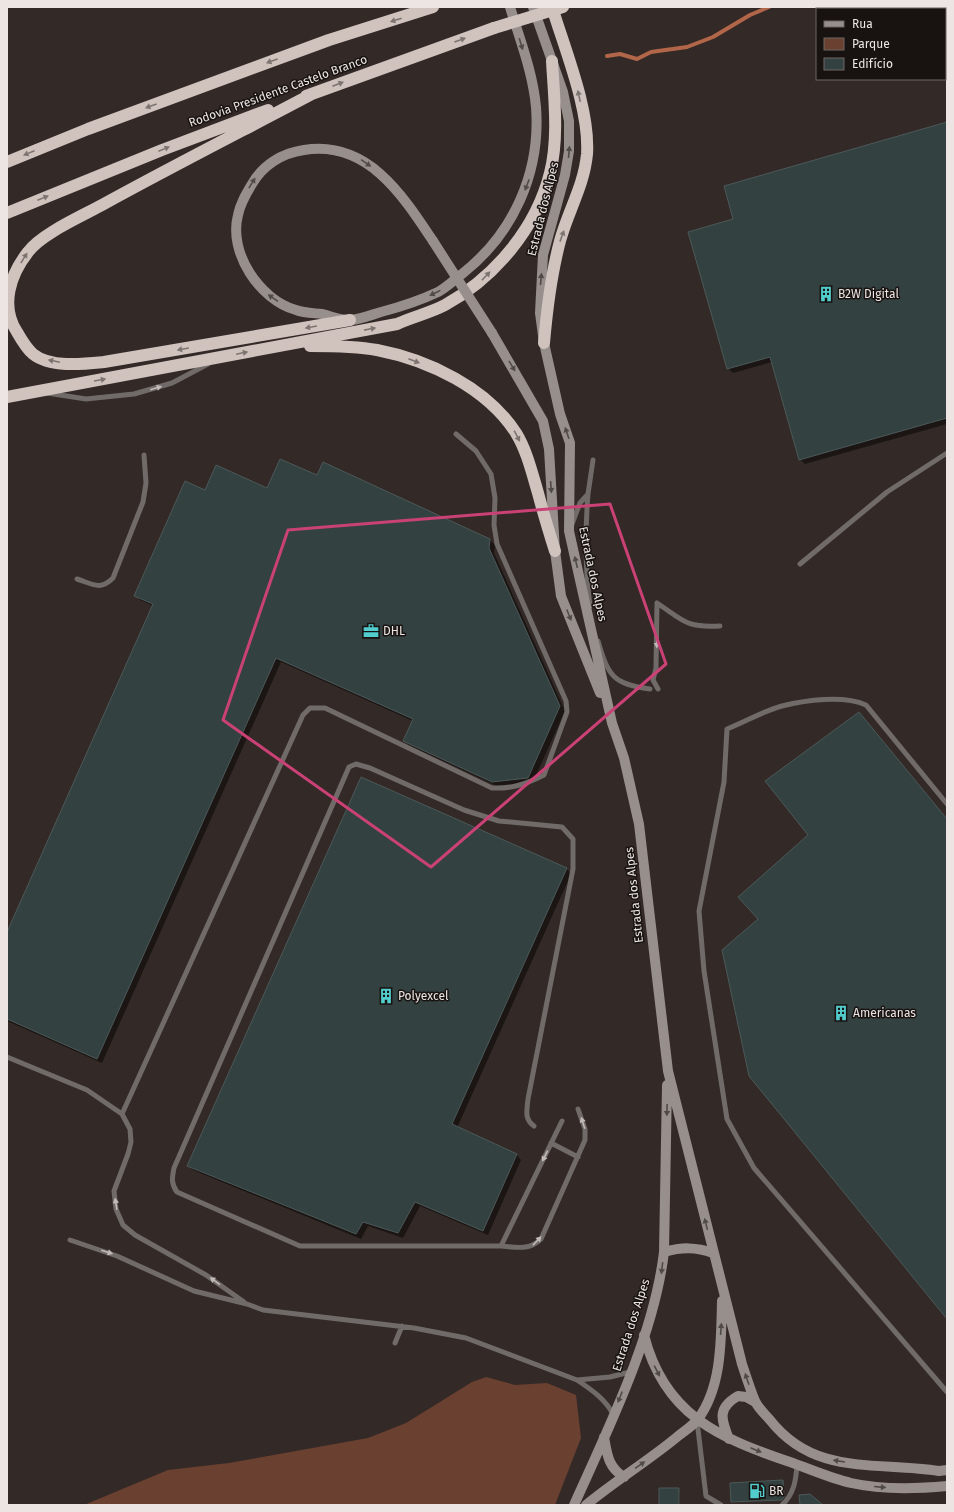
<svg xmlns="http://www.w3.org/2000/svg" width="954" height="1512" viewBox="0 0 954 1512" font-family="'Fira Sans',sans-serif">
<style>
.green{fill:#6a4030}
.shadow{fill:#0007}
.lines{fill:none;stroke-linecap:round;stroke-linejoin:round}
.stream{stroke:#b26649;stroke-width:4}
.building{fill:#344141;stroke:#4c5959}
.lane{stroke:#706b69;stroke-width:5}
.secondary{stroke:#978f8c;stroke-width:10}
.highway{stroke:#d0c3be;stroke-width:12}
.secondary-bridge{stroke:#978f8c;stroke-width:10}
.highway-bridge{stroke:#d0c3be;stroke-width:12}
.oneway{fill:#7d7470}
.oneway2{fill:#514b48}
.oneway3{fill:#c1bab8}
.marked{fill:none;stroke:#ca4176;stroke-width:3;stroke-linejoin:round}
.labels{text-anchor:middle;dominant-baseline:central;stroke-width:3;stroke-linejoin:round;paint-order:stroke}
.street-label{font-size:12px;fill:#ece5e3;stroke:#181311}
.poi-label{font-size:12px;fill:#ece5e3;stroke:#181311;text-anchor:start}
</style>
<rect width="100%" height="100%" fill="#332926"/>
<!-- green -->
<path class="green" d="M486,1377l29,8 32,-2 29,12 5,43 -26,67h-471l84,-35 61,-7 139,-25 38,-15 66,-41z"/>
<!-- shadow -->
<path class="shadow" d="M947,123v301l-142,40 -5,-5 -28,-97 -39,11 -5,-5 6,-149z
M318,476l172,64 5,5 -1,8 71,158 -32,71 -36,4 -88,-41 -5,-4 9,-20 -132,-59 -179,401 -95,-42v-87l147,-328 -14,-6 -5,-5 71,-104 62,-2z
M362,778l205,91 4,5 -114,254 60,27 4,5 -33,75 -68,-29 -17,32 -35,-12 -7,13 -168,-69 -4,-5z
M782,1481l2,18 -1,1 -51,1z
M679,1489l1,16h-20z"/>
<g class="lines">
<!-- stream -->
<path class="stream" d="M607,56l13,-2 17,5 14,-7 36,-5 26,-10 37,-22 19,-8"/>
</g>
<!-- building -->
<path class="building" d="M947,122v296l-148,42 -29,-103 -43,12 -39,-137 45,-13 -9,-33z
M280,459l37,16 6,-13 167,77 -1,9 71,158 -32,72 -36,4 -89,-41 10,-22 -137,-61 -179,401 -90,-40v-87l146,-328 -19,-8 51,-115 20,9 11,-25 51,23z
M859,712l88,107v500l-198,-243 -27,-126 36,-31 -20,-22 70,-62 -43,-54z
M361,777l206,91 -115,256 65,30 -34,77 -68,-29 -17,31 -35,-11 -7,12 -169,-68z
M783,1480l1,17 -2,3 -51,2 -1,-19z
M659,1488h20v17h-20z
M810,1494l13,11h-23l-1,-10z"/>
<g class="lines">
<!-- lane -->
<path class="lane" d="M47,393l39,6 48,-5 38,-11 36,-19
M588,494c-3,38 -3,74 2,112
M572,524l8,-21 8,-9 5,-34
M800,564l87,-72 60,-39
M77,579c16,5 23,12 36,-1l30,-76 3,-19 -2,-28
M657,603l-1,65 -3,12 5,9
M657,603c27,18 29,25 63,23
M598,641c10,35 15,43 52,48
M947,804l-81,-99c-23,-10 -60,-5 -84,1 -19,5 -37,16 -55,23l-3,53 -25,129 5,60 23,148 27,49 193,224
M7,1057l80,33 35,24 8,15 1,13 -3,12 -14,37 2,18 7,16 12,10 71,40 38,27
M122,1114l181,-399 7,-7h15l167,80c20,1 34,-4 52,-13l23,-63 -1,-11 -69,-157 -3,-19 1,-27 -4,-24 -15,-23 -20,-17
M534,1126c-10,-7 -7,-16 -6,-27l45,-230v-30l-11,-12 -63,-6 -35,-11 -94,-42 -14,-4 -7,3 -175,401c-2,10 -3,16 3,24l123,54h201c15,1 28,5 40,-7l44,-99v-11l-7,-20
M551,1143l27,14
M70,1240l47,16 77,35 53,13 16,6 151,18 52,10 111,42c15,10 28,19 36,34
M501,1246l61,-125
M395,1343l7,-17
M577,1380l33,-3 20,-5
M697,1421l9,75 15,9
M782,1505c12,-11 14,-25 15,-40"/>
<!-- secondary -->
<path class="secondary" d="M533,7l30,85 6,29v30l-4,24 -22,80 -3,58 4,30 16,71 10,29 -1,88 43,192 12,35 15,66 29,247 74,293c4,12 8,25 13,37 3,7 10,13 15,19 45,57 106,41 169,51l8,-1
M433,241c-31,-47 -66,-101 -129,-91 -22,3 -41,15 -52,34 -6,10 -12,20 -14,31 -10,38 22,85 58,95 8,3 17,3 26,4 9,2 20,7 29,6 10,-1 20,-5 30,-8 19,-5 38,-11 57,-20 8,-4 16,-12 24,-18 51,-40 79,-101 74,-167 -3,-34 -16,-67 -26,-100
M492,333l51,88 6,28 6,102 6,45 39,97
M664,1252c18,-5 32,-5 49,1
M644,1335c20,80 75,103 146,127 20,7 40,16 61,21 31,7 64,6 96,3
M604,1437c3,17 4,30 20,40
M729,1439c-8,-20 -12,-31 9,-43l8,1 9,5
M574,1505c35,-78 80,-169 90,-253l3,-167
M586,1505c29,-24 62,-44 91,-68 6,-5 16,-11 21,-18 24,-32 23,-79 24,-118"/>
<!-- highway -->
<path class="highway" d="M312,94c-70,37 -141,73 -210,111 -20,11 -61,29 -74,47 -18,23 -28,54 -11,80 4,7 10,17 16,22 17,14 51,10 71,8l246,-42
M306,96l188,-68
M7,162l81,-33 241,-89 104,-33
M7,213l155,-63 106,-40
M544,343c3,-35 7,-68 16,-102 8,-30 24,-55 27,-87 3,-44 -22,-104 -35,-147
M310,346c22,0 45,0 67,4 52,10 110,38 139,83 11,18 16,40 22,60 5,19 11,39 17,58
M7,397l390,-73c15,-7 33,-11 48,-19 49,-27 91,-76 105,-132 9,-35 4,-76 2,-112"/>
<!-- secondary-bridge -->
<path class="secondary-bridge" d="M433,241l59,92"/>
<!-- highway-bridge -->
<path class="highway-bridge" d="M494,28l69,-21"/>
</g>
<!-- one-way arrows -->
<defs><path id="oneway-solid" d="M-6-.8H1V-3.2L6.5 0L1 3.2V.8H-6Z"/></defs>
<g class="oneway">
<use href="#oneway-solid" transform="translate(396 20) rotate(162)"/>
<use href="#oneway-solid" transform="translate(460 40) rotate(-20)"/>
<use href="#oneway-solid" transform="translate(272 61) rotate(160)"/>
<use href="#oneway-solid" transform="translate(338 84) rotate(-21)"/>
<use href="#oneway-solid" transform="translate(579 96) rotate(-102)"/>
<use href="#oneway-solid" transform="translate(151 106) rotate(160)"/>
<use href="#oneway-solid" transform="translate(164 149) rotate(-22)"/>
<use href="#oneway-solid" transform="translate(29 153) rotate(158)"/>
<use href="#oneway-solid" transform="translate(43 198) rotate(-22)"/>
<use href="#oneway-solid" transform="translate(562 236) rotate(-70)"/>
<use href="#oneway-solid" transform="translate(24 258) rotate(-58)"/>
<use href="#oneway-solid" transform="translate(486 276) rotate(-46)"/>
<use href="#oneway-solid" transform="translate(311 327) rotate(170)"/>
<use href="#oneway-solid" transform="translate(370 329) rotate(-11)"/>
<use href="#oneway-solid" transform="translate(183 349) rotate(170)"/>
<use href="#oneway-solid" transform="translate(242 353) rotate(-12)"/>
<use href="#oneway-solid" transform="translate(54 361) rotate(-168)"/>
<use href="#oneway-solid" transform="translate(414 361) rotate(21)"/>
<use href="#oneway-solid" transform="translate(100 380) rotate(-10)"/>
<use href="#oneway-solid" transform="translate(517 436) rotate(62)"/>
</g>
<g class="oneway2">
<use href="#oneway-solid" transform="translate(521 44) rotate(73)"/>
<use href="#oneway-solid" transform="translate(569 152) rotate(-85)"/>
<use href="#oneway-solid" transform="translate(366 163) rotate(35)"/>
<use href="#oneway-solid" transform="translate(252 183) rotate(-58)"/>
<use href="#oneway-solid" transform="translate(527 185) rotate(111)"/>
<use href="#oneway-solid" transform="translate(541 279) rotate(-85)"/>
<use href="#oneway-solid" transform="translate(435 293) rotate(154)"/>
<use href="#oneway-solid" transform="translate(273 298) rotate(-146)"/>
<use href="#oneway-solid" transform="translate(512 366) rotate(59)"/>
<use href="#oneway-solid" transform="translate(567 433) rotate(-109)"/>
<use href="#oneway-solid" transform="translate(551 487) rotate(86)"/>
<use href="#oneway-solid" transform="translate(576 562) rotate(-103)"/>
<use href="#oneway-solid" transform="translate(569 615) rotate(68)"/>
<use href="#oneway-solid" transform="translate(667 1110) rotate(91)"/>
<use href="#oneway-solid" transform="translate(706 1224) rotate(-104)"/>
<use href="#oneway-solid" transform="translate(662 1268) rotate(97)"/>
<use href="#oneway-solid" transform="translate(721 1329) rotate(-86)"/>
<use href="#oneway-solid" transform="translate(657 1371) rotate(62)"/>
<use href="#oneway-solid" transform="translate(747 1379) rotate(-109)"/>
<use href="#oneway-solid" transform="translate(620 1397) rotate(112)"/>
<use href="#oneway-solid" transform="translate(756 1450) rotate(23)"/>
<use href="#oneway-solid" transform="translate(839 1461) rotate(-171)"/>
<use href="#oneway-solid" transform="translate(640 1465) rotate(-35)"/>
<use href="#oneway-solid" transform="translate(880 1487) rotate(5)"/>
</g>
<g class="oneway3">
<use href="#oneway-solid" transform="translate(156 388) rotate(-16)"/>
<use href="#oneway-solid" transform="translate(657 642) rotate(92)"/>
<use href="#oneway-solid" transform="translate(583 1123) rotate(-108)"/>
<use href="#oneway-solid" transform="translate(545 1156) rotate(116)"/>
<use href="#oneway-solid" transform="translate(116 1204) rotate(-99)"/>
<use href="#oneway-solid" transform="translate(537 1241) rotate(-46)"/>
<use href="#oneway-solid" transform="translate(107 1252) rotate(18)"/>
<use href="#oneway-solid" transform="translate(215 1281) rotate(-144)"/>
</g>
<!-- marked area -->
<path class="marked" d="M610,504l56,160 -235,203 -208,-147 65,-190z"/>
<!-- icons -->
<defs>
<symbol id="building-bare" viewBox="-9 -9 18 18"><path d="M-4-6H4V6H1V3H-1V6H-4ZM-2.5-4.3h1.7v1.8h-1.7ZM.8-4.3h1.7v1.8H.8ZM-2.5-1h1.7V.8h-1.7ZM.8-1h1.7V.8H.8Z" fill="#52cdce" stroke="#181311" stroke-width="2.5" paint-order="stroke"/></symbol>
<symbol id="office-bare" viewBox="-9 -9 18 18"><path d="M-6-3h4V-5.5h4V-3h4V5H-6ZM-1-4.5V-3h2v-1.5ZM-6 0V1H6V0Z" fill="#52cdce" stroke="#181311" stroke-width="2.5" paint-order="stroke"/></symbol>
<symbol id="fuel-bare" viewBox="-9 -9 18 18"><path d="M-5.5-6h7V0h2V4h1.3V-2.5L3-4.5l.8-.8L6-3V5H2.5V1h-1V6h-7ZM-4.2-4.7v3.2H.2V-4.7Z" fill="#52cdce" stroke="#181311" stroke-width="2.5" paint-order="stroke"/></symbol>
</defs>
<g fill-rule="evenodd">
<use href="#building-bare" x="815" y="283" width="22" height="22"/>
<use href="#office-bare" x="360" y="620" width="22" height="22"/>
<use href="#building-bare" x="375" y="985" width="22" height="22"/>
<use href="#building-bare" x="830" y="1002" width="22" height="22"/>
<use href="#fuel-bare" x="746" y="1480" width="22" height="22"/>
</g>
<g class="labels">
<!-- street labels -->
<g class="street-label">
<text transform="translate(278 91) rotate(-20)">Rodovia Presidente Castelo Branco</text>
<text transform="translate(543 209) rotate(-76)">Estrada dos Alpes</text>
<text transform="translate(593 574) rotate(78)">Estrada dos Alpes</text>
<text transform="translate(634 895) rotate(-96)">Estrada dos Alpes</text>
<text transform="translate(631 1325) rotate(-72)">Estrada dos Alpes</text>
</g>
<!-- poi labels -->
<g class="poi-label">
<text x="838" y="294">B2W Digital</text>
<text x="383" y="631">DHL</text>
<text x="398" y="996">Polyexcel</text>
<text x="853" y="1013">Americanas</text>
<text x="769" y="1491">BR</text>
</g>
</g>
<!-- border -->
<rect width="954" height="1512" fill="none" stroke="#ece5e3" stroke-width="16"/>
<!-- legend -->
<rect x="816" y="8" width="130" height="72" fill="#181311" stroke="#6d6765"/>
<rect x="824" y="21" width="20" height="6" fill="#978f8c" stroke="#6d6765"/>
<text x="852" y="28" font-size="12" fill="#ece5e3">Rua</text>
<rect x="824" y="38" width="20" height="12" fill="#6a4030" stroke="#6d6765"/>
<text x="852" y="48" font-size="12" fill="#ece5e3">Parque</text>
<rect x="824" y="58" width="20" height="12" fill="#344141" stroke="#6d6765"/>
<text x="852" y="68" font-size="12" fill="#ece5e3">Edifício</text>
</svg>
